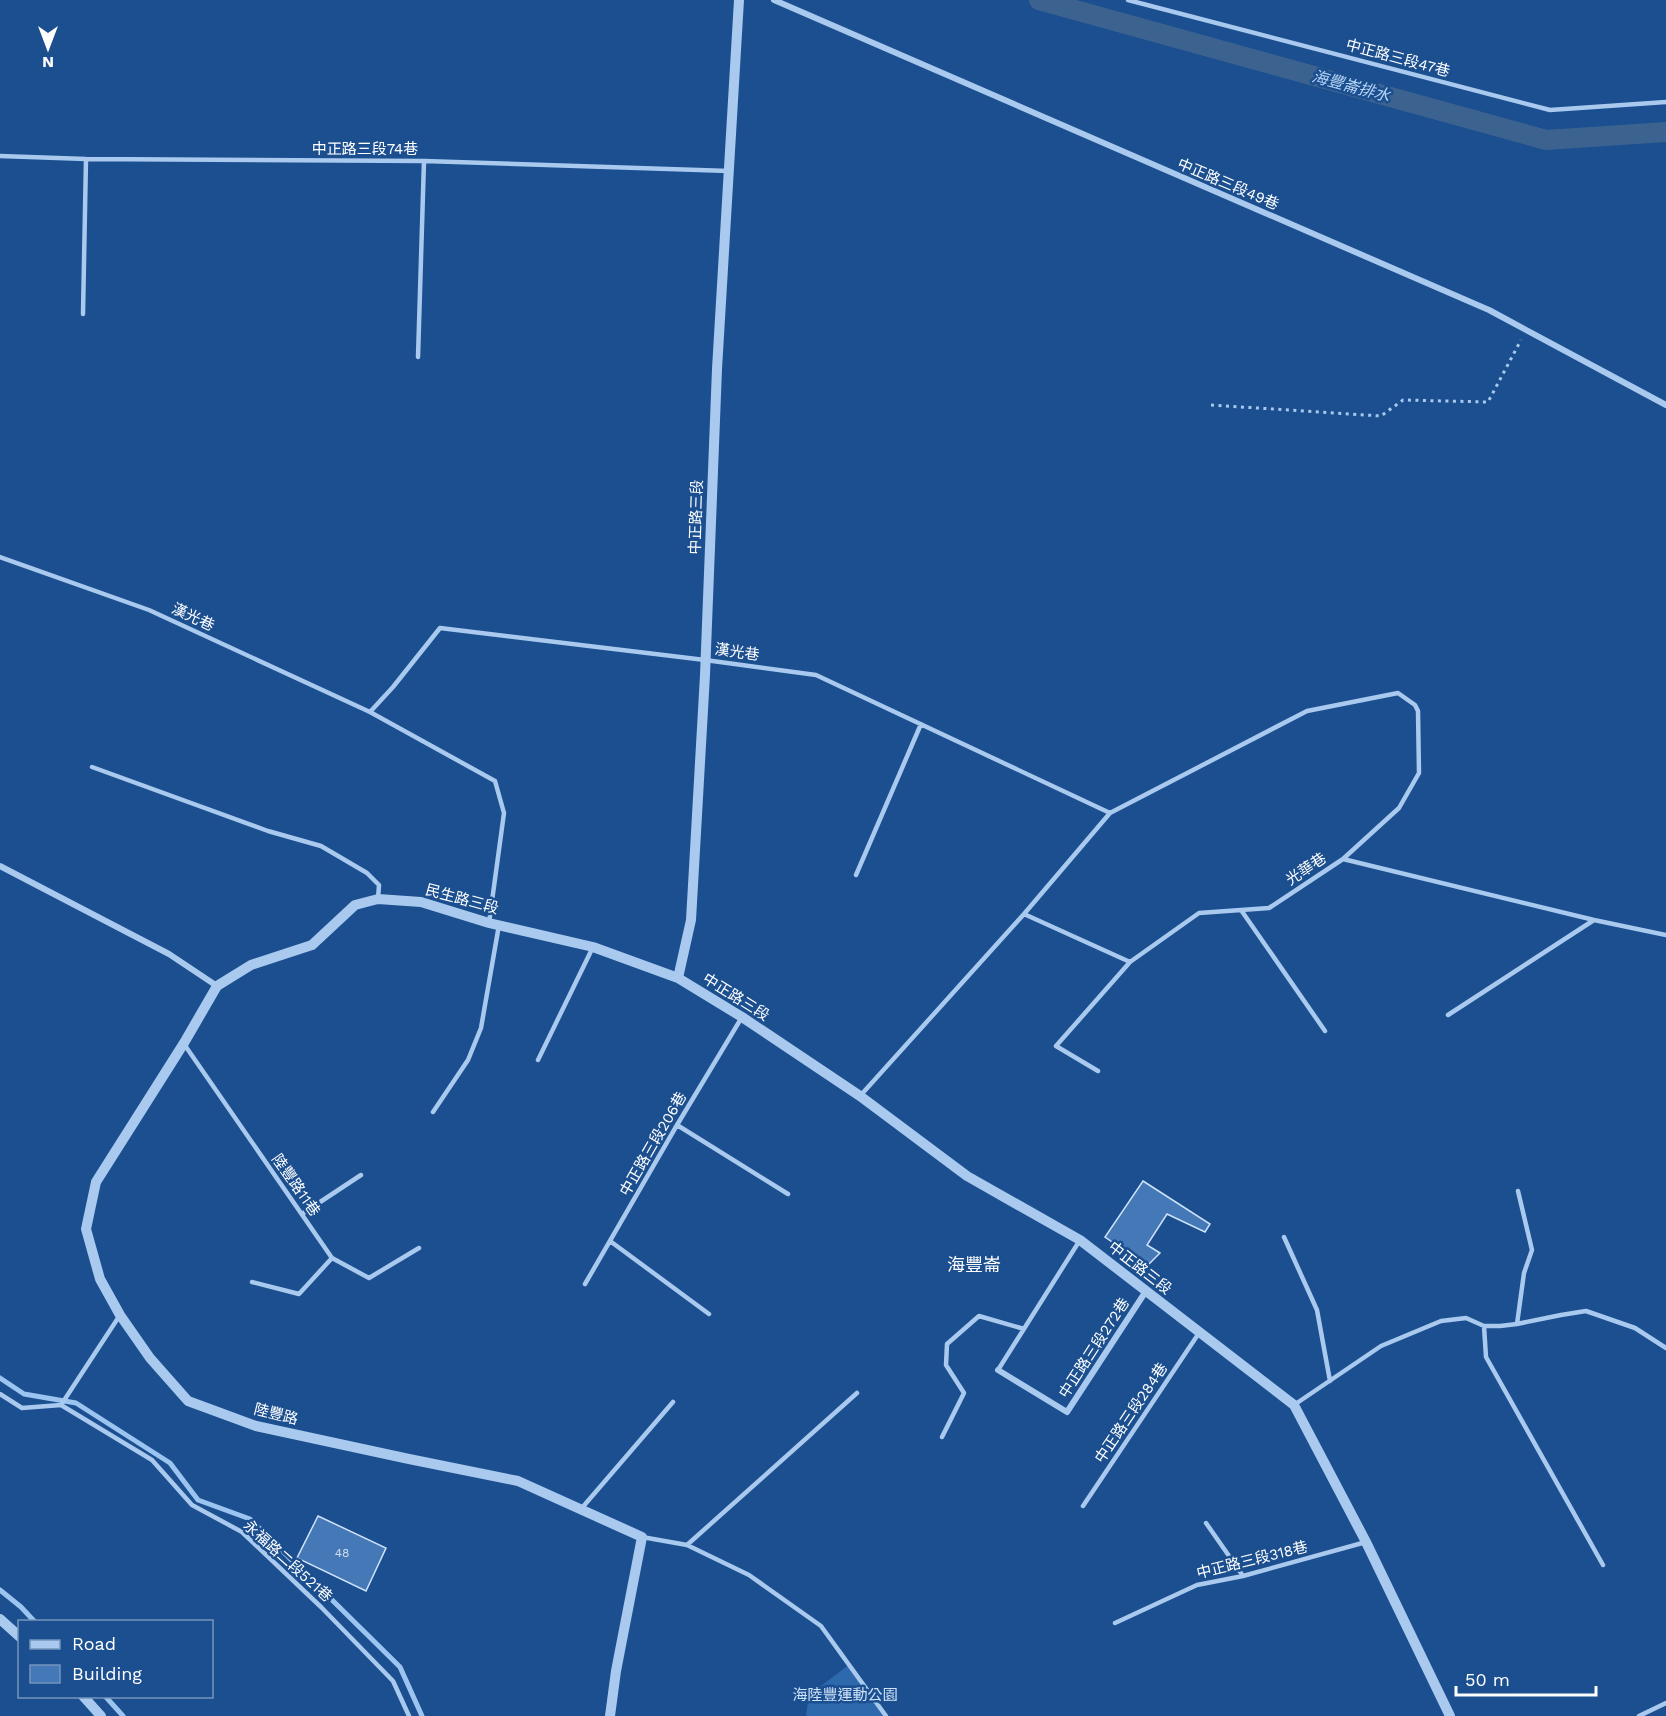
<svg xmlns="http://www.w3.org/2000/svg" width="1666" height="1716" viewBox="0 0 1666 1716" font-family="'Work Sans','Noto Sans TC',sans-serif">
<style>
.green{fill:#2e69ad}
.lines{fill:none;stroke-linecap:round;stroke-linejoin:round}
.stream{stroke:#9cc4f0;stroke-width:5}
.canal{stroke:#3c6290;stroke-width:20}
.building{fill:#4478b7;stroke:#cfe3fa;stroke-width:1.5}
.path{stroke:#a9c9ee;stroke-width:3;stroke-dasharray:3 4.5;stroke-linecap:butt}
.service{stroke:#a9c9ee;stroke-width:4.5}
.minor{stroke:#a9c9ee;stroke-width:6}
.tertiary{stroke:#a9c9ee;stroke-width:10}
.labels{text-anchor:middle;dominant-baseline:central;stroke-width:5;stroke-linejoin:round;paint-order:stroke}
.number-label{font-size:12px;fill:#d0dded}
.street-label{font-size:15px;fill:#fff;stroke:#1b4f8f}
.park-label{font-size:15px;fill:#cfe3fa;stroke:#1b4f8f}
.water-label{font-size:16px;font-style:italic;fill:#b5d3f5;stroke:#1b4f8f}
.quarter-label{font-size:18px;fill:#fff;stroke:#1b4f8f}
</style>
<rect width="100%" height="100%" fill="#1b4f8f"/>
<!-- green -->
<path class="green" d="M850,1664l36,52h-80l3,-21z"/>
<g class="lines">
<!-- stream -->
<path class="stream" d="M0,1378l24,16 52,9 94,60 28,37 52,19 150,148 22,49
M0,1590l21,17 14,15
M105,1696l18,20"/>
<!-- canal -->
<path class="canal" d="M1039,0l507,140 120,-8"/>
</g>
<!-- building -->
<path class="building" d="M1143,1181l67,43 -5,8 -38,-18 -20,31 13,8 -13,13 -42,-29z
M318,1516l68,32 -20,43 -69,-33z"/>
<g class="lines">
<!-- path -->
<path class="path" d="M1211,405l170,11 22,-16 85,2 33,-62"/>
<!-- service -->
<path class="service" d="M1128,0l422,110 116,-8
M0,156l86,3 338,2 305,10
M83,314l3,-155
M418,357l6,-196
M0,557l149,53 221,102 125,69 9,32 -15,110
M370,712l23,-25 47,-59 265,32 111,15 294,138
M92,767l176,64 53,15 46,27 12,12 -1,14
M856,875l65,-151
M1241,910l84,121
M1024,914l106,48
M1448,1015l146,-95
M184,1044l148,214 37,20 50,-30
M538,1060l55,-113
M1098,1071l-42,-25 74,-84 69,-49 70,-5 74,-49 251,61 72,15
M860,1096l164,-182 86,-101 197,-102 91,-18 17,12 3,6 1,62 -20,35 -56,51
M433,1112l35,-52 13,-32 18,-103
M677,1125l111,69
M302,1214l59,-39
M1284,1237l33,73 13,71
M610,1241l99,73
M252,1282l47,12 33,-36
M585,1284l92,-159 65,-108
M1517,1324l7,-51 8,-23 -14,-59
M1484,1326l2,31 117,208
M998,1370l82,-130
M0,1394l22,14 39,-3 91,55 40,45 50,27 79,75 72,74 16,35
M61,1405l59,-90
M1294,1405l87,-59 60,-25 25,-3 18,8h16l17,-2 44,-9 25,-4 49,17 31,20
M942,1437l22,-44 -18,-28 1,-21 32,-28 45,13
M1083,1506l116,-173
M581,1509l92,-107
M1206,1523l37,53
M642,1537l45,8 62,30 72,51 65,90
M687,1545l170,-152
M1115,1623l82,-38 46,-9 123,-34
M1639,1716l27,-13"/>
<!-- minor -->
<path class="minor" d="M774,0l715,310 177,95
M0,866l169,88 48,32
M998,1370l69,42 79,-121"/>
<!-- tertiary -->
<path class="tertiary" d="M678,978l13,-58 14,-245 12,-306 22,-369
M0,1619l20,18
M83,1696l18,20
M610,1716l6,-45 26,-134 -124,-56 -109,-22 -153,-33 -68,-25 -38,-43 -30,-43 -20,-36 -14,-50 10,-47 88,-139 33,-57 34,-21 61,-20 43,-40 23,-6 43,3 68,21 104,24 85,31 64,39 118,79 107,80 113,64 214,165 72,137 84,174"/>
</g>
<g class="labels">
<!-- number labels -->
<g class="number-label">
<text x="342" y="1553">48</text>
</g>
<!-- street labels -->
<g class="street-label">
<text transform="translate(1398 58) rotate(15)">中正路三段47巷</text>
<text x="365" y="149">中正路三段74巷</text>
<text transform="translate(1228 184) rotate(23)">中正路三段49巷</text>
<text transform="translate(696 517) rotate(-88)">中正路三段</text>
<text transform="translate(193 617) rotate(25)">漢光巷</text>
<text transform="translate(737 652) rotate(8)">漢光巷</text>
<text transform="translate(1306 869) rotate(-34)">光華巷</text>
<text transform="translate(462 899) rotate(15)">民生路三段</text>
<text transform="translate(736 997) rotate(32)">中正路三段</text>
<text transform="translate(653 1144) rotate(-60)">中正路三段206巷</text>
<text transform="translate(296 1185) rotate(55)">陸豐路11巷</text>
<text transform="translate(1140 1268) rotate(38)">中正路三段</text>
<text transform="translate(1094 1348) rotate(-57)">中正路三段272巷</text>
<text transform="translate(1131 1413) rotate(-56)">中正路三段284巷</text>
<text transform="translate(276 1414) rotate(14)">陸豐路</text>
<text transform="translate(1252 1560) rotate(-14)">中正路三段318巷</text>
<text transform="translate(288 1561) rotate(42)">永福路二段521巷</text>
</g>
<!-- park labels -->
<g class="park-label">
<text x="845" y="1695">海陸豐運動公園</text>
</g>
<!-- water labels -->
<g class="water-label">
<text transform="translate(1351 86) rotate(15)">海豐崙排水</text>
</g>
<!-- quarter labels -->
<g class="quarter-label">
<text x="974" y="1264">海豐崙</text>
</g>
</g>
<!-- legend -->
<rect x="18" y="1620" width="195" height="78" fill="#1b4f8f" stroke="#7695bc" stroke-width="1.5"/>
<rect x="30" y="1640" width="30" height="9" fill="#a9c9ee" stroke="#7695bc" stroke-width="1.5"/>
<text x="72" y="1650" font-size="18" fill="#ffffff">Road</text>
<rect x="30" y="1665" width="30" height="18" fill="#4478b7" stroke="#7695bc" stroke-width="1.5"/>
<text x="72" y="1680" font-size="18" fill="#ffffff">Building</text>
<!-- north arrow -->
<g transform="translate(48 48) rotate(180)" stroke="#1b4f8f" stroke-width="4.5" paint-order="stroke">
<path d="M0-4.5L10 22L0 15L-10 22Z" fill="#ffffff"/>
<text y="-9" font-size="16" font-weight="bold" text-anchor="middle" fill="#ffffff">N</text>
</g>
<!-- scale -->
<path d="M1456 1686v9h140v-9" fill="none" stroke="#ffffff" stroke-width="3"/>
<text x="1465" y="1686" font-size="18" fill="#ffffff" stroke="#1b4f8f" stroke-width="4.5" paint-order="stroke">50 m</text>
</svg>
